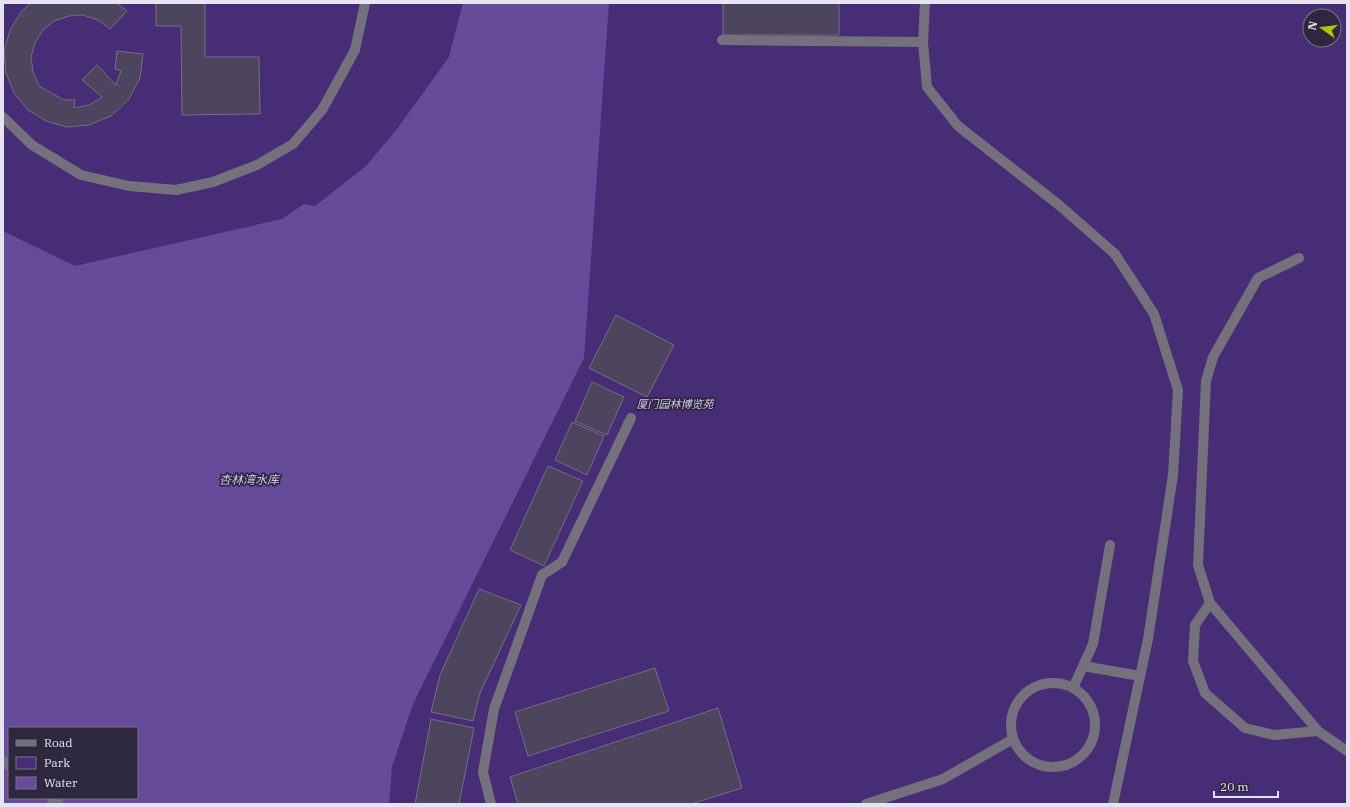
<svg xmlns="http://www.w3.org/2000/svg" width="1350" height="807" viewBox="0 0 1350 807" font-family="'IBM Plex Serif','Noto Sans SC',serif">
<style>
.green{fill:#472d75;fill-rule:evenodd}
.water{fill:#654b9a;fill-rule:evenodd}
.building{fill:#4c455d;stroke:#746d87}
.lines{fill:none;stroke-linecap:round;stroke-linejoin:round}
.minor{stroke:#74717d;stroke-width:10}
.labels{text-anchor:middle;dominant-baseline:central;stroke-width:3.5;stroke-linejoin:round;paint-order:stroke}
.park-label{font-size:11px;font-style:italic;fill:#cec3ee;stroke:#2e283e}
.water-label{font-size:12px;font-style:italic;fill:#d0c5f1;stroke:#2e283e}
</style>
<rect width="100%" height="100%" fill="#2e283e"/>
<!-- green -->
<path class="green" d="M3,3h1344v801h-1344zM1310,16h24v24h-24zM9,728h128v70h-128z"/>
<!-- water -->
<path class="water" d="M463,3h146l-25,355 -171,346 -21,63 -3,37h-386v-573l72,35 207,-47 22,-15 11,2 51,-40 31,-37 52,-72zM9,728h128v70h-128z"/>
<!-- building -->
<path class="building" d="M31,3h86l10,8 -17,18 -12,-9 -15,-5 -14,1 -15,5 -11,9 -8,13 -4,14 2,15 6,14 25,14h11l-1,8 15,-3 13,-8 -20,-17 15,-15 19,20 5,-14 -6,-2 2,-18 26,3 -3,24 -11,21 -18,17 -22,9 -22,2 -21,-6 -18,-11 -14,-17 -8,-20 -2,-22 6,-21 11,-18z
M156,3h49v54h54l1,57 -78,1 -1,-89h-25z
M723,3h116v32h-116z
M616,315l58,30 -27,52 -58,-29z
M592,382l32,15 -17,38 -32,-14z
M572,422l32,14 -17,39 -32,-15z
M548,466l35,15 -39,85 -34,-16z
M479,589l42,16 -41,88 -7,28 -42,-9 9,-37z
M655,668l14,43 -141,45 -13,-44z
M718,708l24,80 -51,16h-173l-8,-27z
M431,719l43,9 -15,76h-44z"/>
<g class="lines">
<!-- minor -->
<path class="minor" d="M925,3l-2,39 4,45 31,39 101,79 56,49 39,60 24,76 -5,85 -25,164 -35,165
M722,40l201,2
M3,117l29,28 49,30 48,11 47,4 37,-8 44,-17 36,-21 29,-34 33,-60 10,-47
M1299,258l-41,20 -45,79 -7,24 -8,184 12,38 108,128 29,20
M1210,603l-15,22 -2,36 12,32 40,35 29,7 44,-4
M1083,666l57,10
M1011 725a42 42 0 1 1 84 0a42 42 0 1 1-84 0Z
M1073,688l20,-44 17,-99
M3,761l6,5
M51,798l8,6
M491,804l-8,-32 11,-63 48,-134 20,-13 69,-144
M866,804l77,-25 70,-40"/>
</g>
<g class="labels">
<!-- park labels -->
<g class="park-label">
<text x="675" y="404">厦门园林博览苑</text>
</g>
<!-- water labels -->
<g class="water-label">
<text x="249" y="479">杏林湾水库</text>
</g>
</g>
<!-- border -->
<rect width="1350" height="807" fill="none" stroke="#e6e3f2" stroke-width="8"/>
<!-- legend -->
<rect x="8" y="727" width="130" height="72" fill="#2e283e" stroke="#787386"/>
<rect x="16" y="740" width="20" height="6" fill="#74717d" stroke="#787386"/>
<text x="44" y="747" font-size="12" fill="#e6e3f2">Road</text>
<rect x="16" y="757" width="20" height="12" fill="#472d75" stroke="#787386"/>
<text x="44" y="767" font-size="12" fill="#e6e3f2">Park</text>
<rect x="16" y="777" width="20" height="12" fill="#654b9a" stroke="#787386"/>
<text x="44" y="787" font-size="12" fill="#e6e3f2">Water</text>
<!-- north arrow -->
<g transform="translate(1322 28) rotate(284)"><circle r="19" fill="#2e283e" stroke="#787386"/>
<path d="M0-3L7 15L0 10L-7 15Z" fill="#b0c500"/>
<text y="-6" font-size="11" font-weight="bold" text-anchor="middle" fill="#e6e3f2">N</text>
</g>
<!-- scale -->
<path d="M1214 791v6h64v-6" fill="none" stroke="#e6e3f2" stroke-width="2"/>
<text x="1220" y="791" font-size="12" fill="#e6e3f2" stroke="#2e283e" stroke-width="3" paint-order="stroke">20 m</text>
</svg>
